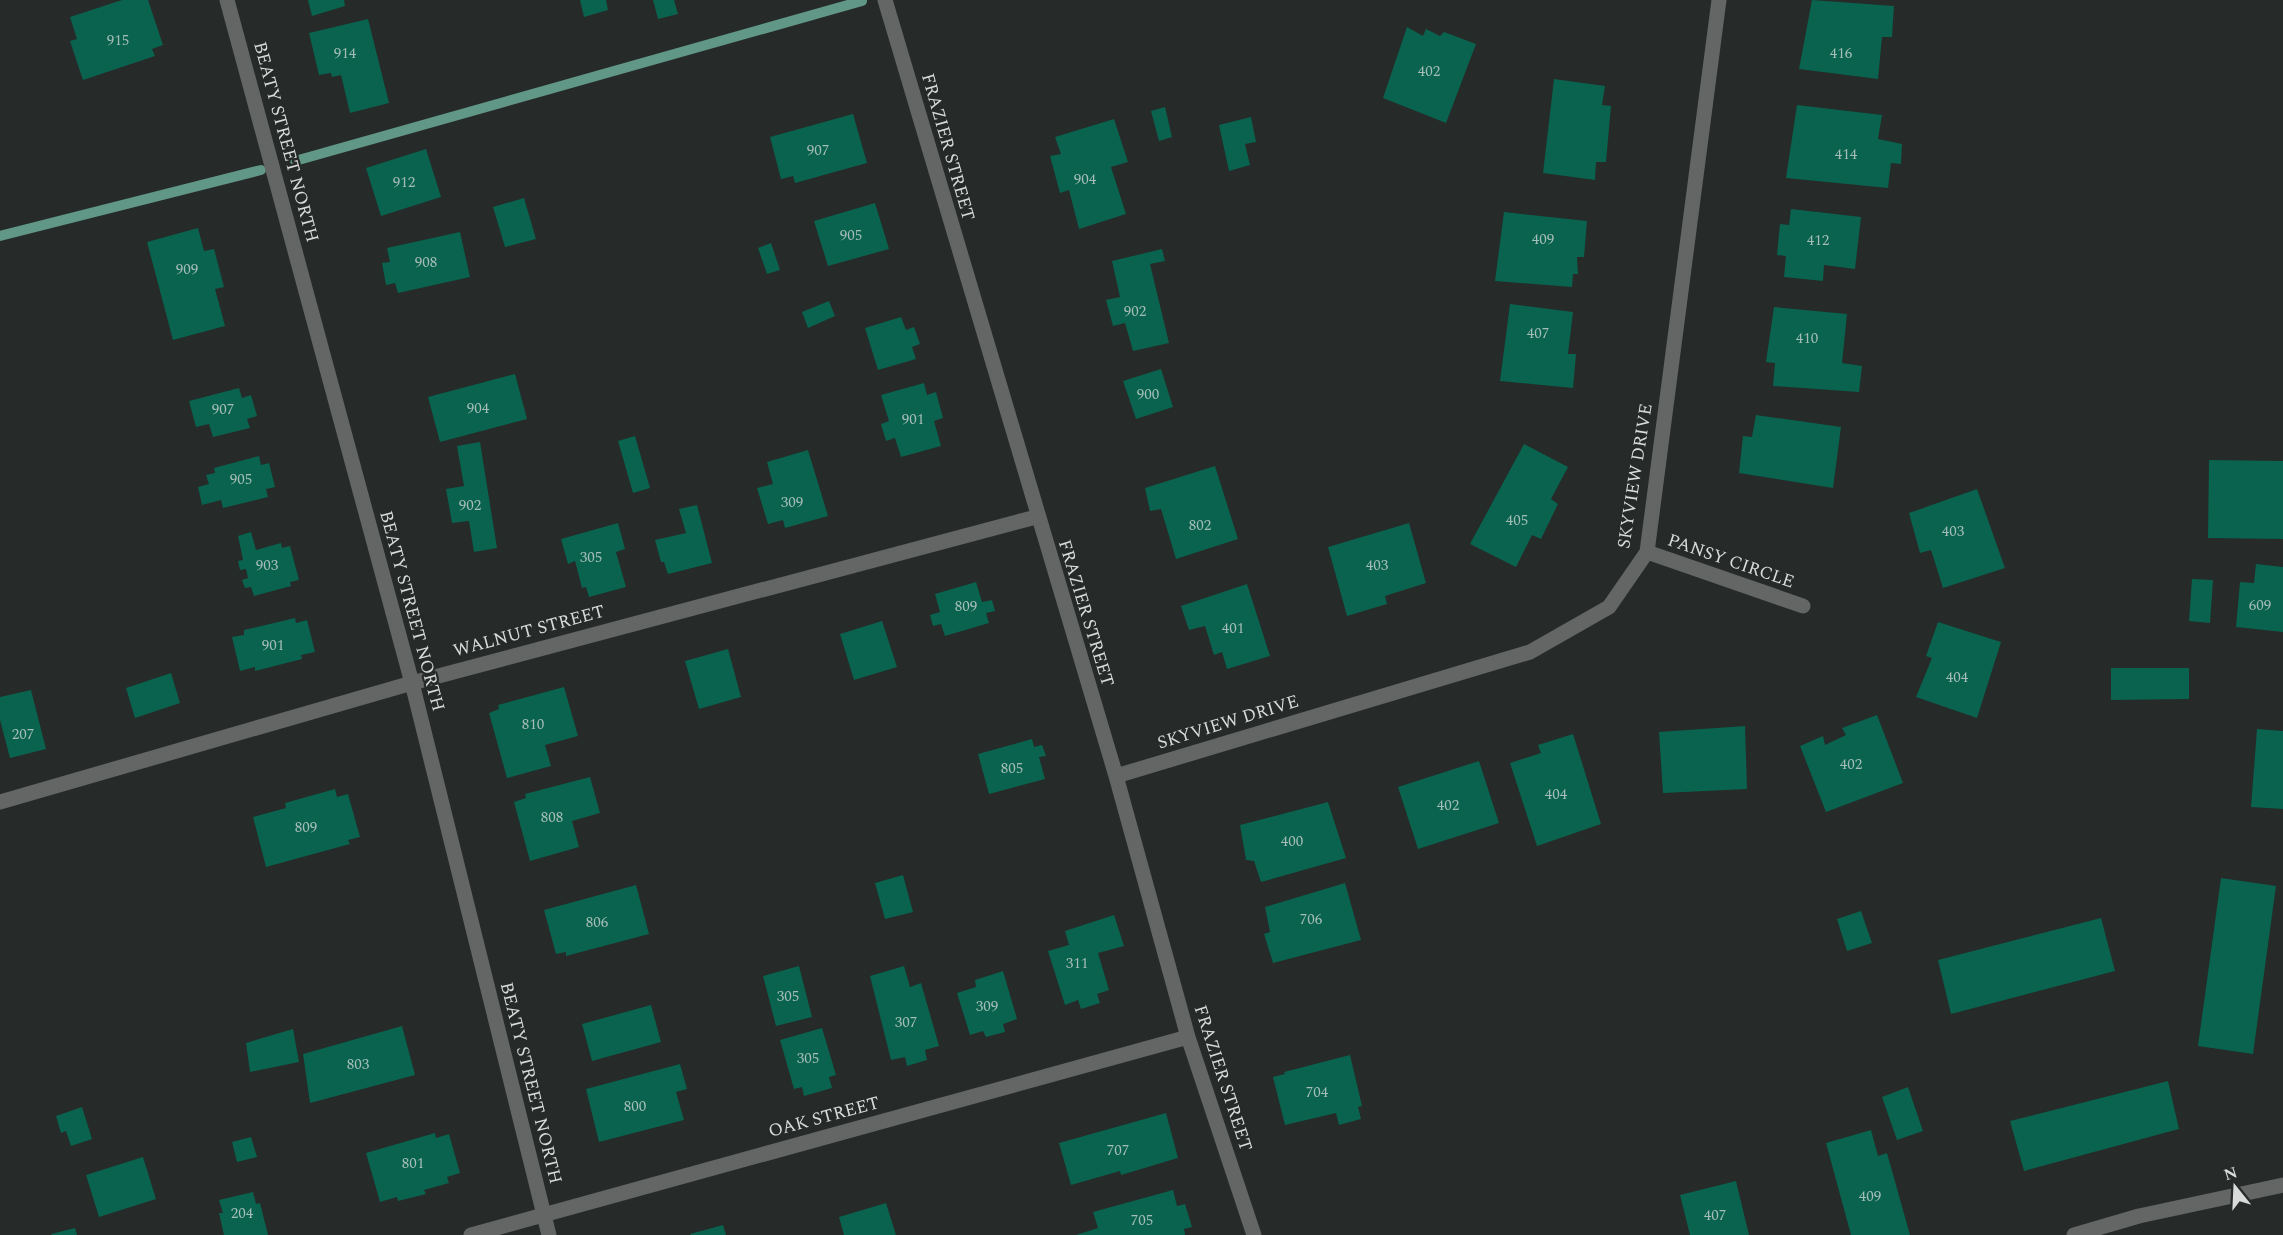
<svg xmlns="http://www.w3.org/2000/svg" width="2283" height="1235" viewBox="0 0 2283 1235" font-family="Spectral,serif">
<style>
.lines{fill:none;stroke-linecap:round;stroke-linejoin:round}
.stream{stroke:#609787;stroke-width:10}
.building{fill:#09634e}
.minor{stroke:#646665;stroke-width:15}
.labels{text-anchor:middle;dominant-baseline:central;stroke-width:4.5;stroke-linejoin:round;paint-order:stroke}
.number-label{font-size:15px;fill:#a5bdb7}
.street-label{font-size:18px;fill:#d9dbda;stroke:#262a28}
</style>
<rect width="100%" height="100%" fill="#262a28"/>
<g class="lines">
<!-- stream -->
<path class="stream" d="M295,161l567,-160
M0,236l261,-66"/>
</g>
<!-- building -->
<path class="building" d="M122,0h26l15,45 -11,4 3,7 -72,24 -13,-39 7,-2 -7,-22z
M308,0h36l1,6 -33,10z
M580,0h26l2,10 -24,7z
M653,0h21l4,14 -20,5z
M1812,0l82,6 -2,31h-10l-4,42 -79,-10z
M368,19l21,84 -39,10 -9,-38 -9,2 -1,-4 -12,2 -10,-42z
M1407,27l16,9 3,-7 14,7 4,-4 32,12 -30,79 -63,-25z
M1554,79l51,7 -3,19 9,1 -5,56h-10l-1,18 -52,-7z
M1797,105l85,10 -4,24 24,5 -1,20 -10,-1 -3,25 -102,-10z
M1165,107l7,30 -13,4 -8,-30z
M853,114l14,49 -72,20 -2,-7 -12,3 -11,-42z
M1251,117l5,25 -11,2 5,21 -21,6 -10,-46z
M1114,119l14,43 -17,5 15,47 -47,15 -10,-39 -9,3 -10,-37 11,-2 -6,-17z
M426,149l15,48 -60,19 -15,-48z
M524,198l12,41 -31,8 -12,-40z
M875,203l14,46 -61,17 -14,-45z
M1791,209l70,8 -6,52 -31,-4 -1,16 -39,-4 2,-21 -9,-1 3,-31 9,1z
M1504,212l83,9 -3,36h-7l1,17h-5l-1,13 -77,-6z
M198,228l6,23 10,-2 10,38 -9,2 10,37 -52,14 -26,-98z
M460,232l10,45 -72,16 -3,-10 -9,2 -4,-22 8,-1 -3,-14z
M771,243l9,27 -13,4 -9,-26z
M1162,249l3,12 -15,3 19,79 -36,8 -8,-28 -12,3 -7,-26 14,-3 -8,-36z
M829,301l6,15 -27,12 -6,-16z
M1510,304l63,8 -5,42h8l-3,34 -73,-7z
M1774,307l73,7 -5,49 20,3 -3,26 -86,-6 2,-23 -9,-1z
M901,317l5,13 8,-3 6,17 -8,3 4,12 -38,11 -13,-42z
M1161,369l12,38 -37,12 -13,-38z
M515,374l12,45 -87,23 -12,-45z
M924,383l3,12 9,-3 7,26 -9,3 7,25 -40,11 -6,-19 -9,3 -5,-17 8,-3 -8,-26z
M239,388l3,10 9,-3 6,21 -10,3 3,9 -37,9 -4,-13 -13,3 -7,-26z
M1756,415l85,12 -8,61 -94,-15 4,-37 9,1z
M635,436l15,52 -17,5 -15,-52z
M480,442l17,106 -23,4 -5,-31 -17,2 -6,-34 18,-3 -7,-40z
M1524,444l44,23 -17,32 7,5 -17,35 -9,-4 -16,32 -46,-23z
M808,450l20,66 -43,12 -2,-8 -15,4 -11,-36 16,-4 -6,-22z
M259,456l2,9 8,-2 6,24 -9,2 2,8 -45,11 -2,-8 -19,5 -4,-18 11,-3 -3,-9 9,-2 -1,-5z
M2209,460l74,1v78l-75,-1z
M1215,466l23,73 -62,20 -15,-50 -11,2 -5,-23z
M1977,489l28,79 -62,20 -12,-38 -11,3 -11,-40z
M697,505l15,58 -44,11 -4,-12h-3l-6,-22 31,-7 -7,-24z
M618,523l7,26 -9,3 10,35 -37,10 -3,-10 -4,1 -7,-27 -7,3 -7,-25z
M1409,523l17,60 -41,13 2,8 -40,12 -19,-69z
M251,532l5,18 25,-7 1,5 8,-2 9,34 -9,2 1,4 -37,10 -3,-9 -6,1 -3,-8 6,-2 -2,-9 -6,1 -2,-9 5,-1 -5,-24z
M2256,564l27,3v65l-47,-5 4,-45 14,1z
M2192,579l21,1 -3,43 -21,-2z
M976,582l6,20 10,-2 3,11 -9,2 3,10 -44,13 -4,-12 -8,2 -3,-11 10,-3 -5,-18z
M1247,584l23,72 -43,13 -5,-17 -8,3 -9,-29 -16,4 -8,-24z
M295,618l1,5 11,-3 8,32 -14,3 1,4 -47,12v-4l-15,4 -8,-34 12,-2v-5z
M882,621l15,46 -43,13 -14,-46z
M1938,622l63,20 -24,76 -61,-21 16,-39 -6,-2z
M728,649l13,48 -42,12 -14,-48z
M2111,668h78v31l-78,1z
M171,673l9,30 -45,15 -9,-30z
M564,687l14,49 -33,9 6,21 -44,12 -18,-65 10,-4 -1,-4z
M31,690l15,59 -36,9 -10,-38v-23z
M1877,715l26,68 -77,29 -26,-66 23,-10 2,9 21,-10 -4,-7z
M1745,726l2,63 -84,4 -4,-61z
M2257,729l26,2v78l-32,-2z
M1573,734l28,90 -64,22 -27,-83 31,-10 -3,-8z
M1032,739l2,8 8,-2 4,11 -7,1 6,22 -56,15 -11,-40z
M1479,761l20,62 -81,26 -20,-62z
M590,777l10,36 -28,8 7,26 -49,14 -16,-59 12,-4 -1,-4z
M335,789l2,8 11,-3 12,43 -12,3 2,4 -84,23 -13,-50 33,-9 -1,-5z
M1328,802l18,56 -85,24 -7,-21 -8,-1 -6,-35z
M903,875l10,37 -28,7 -10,-36z
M2221,878l55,8 -23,168 -55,-8z
M1345,883l16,57 -88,23 -9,-29 6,-2 -5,-25z
M636,885l13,49 -83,22v-4l-10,2 -12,-44z
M1861,911l11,32 -25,8 -10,-32z
M1114,915l10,31 -26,7 11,37 -12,4 3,9 -19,6 -3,-9 -13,5 -17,-54 21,-6 -4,-14z
M2101,918l14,53 -164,43 -13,-54z
M799,966l13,51 -36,9 -13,-50z
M904,966l6,21 11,-4 18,63 -14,4 2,10 -20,6 -2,-9 -14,3 -21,-84z
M1003,971l14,48 -14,5 2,8 -19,5 -3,-6 -13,4 -13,-42 19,-6 -1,-7z
M651,1005l10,37 -69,19 -10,-37z
M402,1026l13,49 -105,28 -7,-49z
M822,1028l14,47 -7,2 3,11 -28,8 -2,-9 -8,2 -14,-49z
M293,1029l6,33 -49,10 -4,-29z
M1350,1055l12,51 -4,1 3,12 -22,6 -3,-12 -51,12 -12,-48 12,-3 -1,-2z
M680,1064l7,25 -11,3 8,28 -85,22 -13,-53z
M2168,1081l11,48 -155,42 -14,-50z
M1908,1087l15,44 -26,9 -15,-43z
M82,1107l10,32 -21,7 -5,-15 -5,2 -5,-17z
M1166,1113l12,45 -57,17 -1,-4 -49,14 -12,-42z
M1871,1130l7,26 9,-3 23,82h-59l-25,-92z
M435,1133l1,5 13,-4 11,39 -13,4 2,6 -25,7 2,4 -28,7 -1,-4 -17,5 -14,-49z
M251,1137l6,20 -20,5 -5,-20z
M143,1157l13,42 -57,18 -13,-42z
M1736,1181l13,54h-59l-10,-40z
M1173,1190l4,16 8,-2 7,23 -8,2 1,6h-109l22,-7 -5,-16z
M253,1192l3,12 4,-1 8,32h-44l-5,-22h4l-4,-13z
M886,1203l10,32h-52l-5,-18z
M723,1225l3,10h-35l-1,-1z
M75,1228l2,7h-25l-1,-1z"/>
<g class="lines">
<!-- minor -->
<path class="minor" d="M227,0l185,683 137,552
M885,0l231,776 72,261 66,198
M1647,552l156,54
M1116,776l414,-124 79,-45 38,-55 72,-552
M0,802l412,-119 624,-166
M471,1235l717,-198
M2074,1235l65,-19 144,-31"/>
</g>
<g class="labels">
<!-- number labels -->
<g class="number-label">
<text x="118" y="40">915</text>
<text x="345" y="53">914</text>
<text x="1841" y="53">416</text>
<text x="1429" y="71">402</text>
<text x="818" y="150">907</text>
<text x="1846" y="154">414</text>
<text x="1085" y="179">904</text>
<text x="404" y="182">912</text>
<text x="851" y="235">905</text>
<text x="1543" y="239">409</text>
<text x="1818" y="240">412</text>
<text x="426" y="262">908</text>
<text x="187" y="269">909</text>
<text x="1135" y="311">902</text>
<text x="1538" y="333">407</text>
<text x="1807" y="338">410</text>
<text x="1148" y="394">900</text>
<text x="478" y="408">904</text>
<text x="223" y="409">907</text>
<text x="913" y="419">901</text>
<text x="241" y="479">905</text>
<text x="792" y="502">309</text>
<text x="470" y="505">902</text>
<text x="1517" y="520">405</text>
<text x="1200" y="525">802</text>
<text x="1953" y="531">403</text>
<text x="591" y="557">305</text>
<text x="267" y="565">903</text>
<text x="1377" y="565">403</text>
<text x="2260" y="605">609</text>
<text x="966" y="606">809</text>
<text x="1233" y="628">401</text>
<text x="273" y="645">901</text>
<text x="1957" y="677">404</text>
<text x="533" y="724">810</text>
<text x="23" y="734">207</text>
<text x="1851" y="764">402</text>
<text x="1012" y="768">805</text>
<text x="1556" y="794">404</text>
<text x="1448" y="805">402</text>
<text x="552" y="817">808</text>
<text x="306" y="827">809</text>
<text x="1292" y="841">400</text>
<text x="1311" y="919">706</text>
<text x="597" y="922">806</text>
<text x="1077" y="963">311</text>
<text x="788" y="996">305</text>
<text x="987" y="1006">309</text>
<text x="906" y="1022">307</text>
<text x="808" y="1058">305</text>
<text x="358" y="1064">803</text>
<text x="1317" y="1092">704</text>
<text x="635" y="1106">800</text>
<text x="1118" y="1150">707</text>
<text x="413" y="1163">801</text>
<text x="1870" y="1196">409</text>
<text x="242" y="1213">204</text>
<text x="1715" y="1215">407</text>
<text x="1142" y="1220">705</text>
</g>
<!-- street labels -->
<g class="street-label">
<text transform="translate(286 142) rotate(75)">BEATY STREET NORTH</text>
<text transform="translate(948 147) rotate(74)">FRAZIER STREET</text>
<text transform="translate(1635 476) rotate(-81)">SKYVIEW DRIVE</text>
<text transform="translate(1731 561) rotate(19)">PANSY CIRCLE</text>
<text transform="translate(412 611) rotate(75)">BEATY STREET NORTH</text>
<text transform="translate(1086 613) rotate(73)">FRAZIER STREET</text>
<text transform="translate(529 631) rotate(-15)">WALNUT STREET</text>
<text transform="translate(1228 722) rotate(-17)">SKYVIEW DRIVE</text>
<text transform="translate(1223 1078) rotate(72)">FRAZIER STREET</text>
<text transform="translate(531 1083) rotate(76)">BEATY STREET NORTH</text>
<text transform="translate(824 1117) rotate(-15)">OAK STREET</text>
</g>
</g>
<!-- north arrow -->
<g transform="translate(2235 1187) rotate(342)" stroke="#262a28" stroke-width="4.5" paint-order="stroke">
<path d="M0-4.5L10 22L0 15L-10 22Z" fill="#d9dbda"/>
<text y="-9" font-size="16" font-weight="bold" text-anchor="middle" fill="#d9dbda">N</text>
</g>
</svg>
